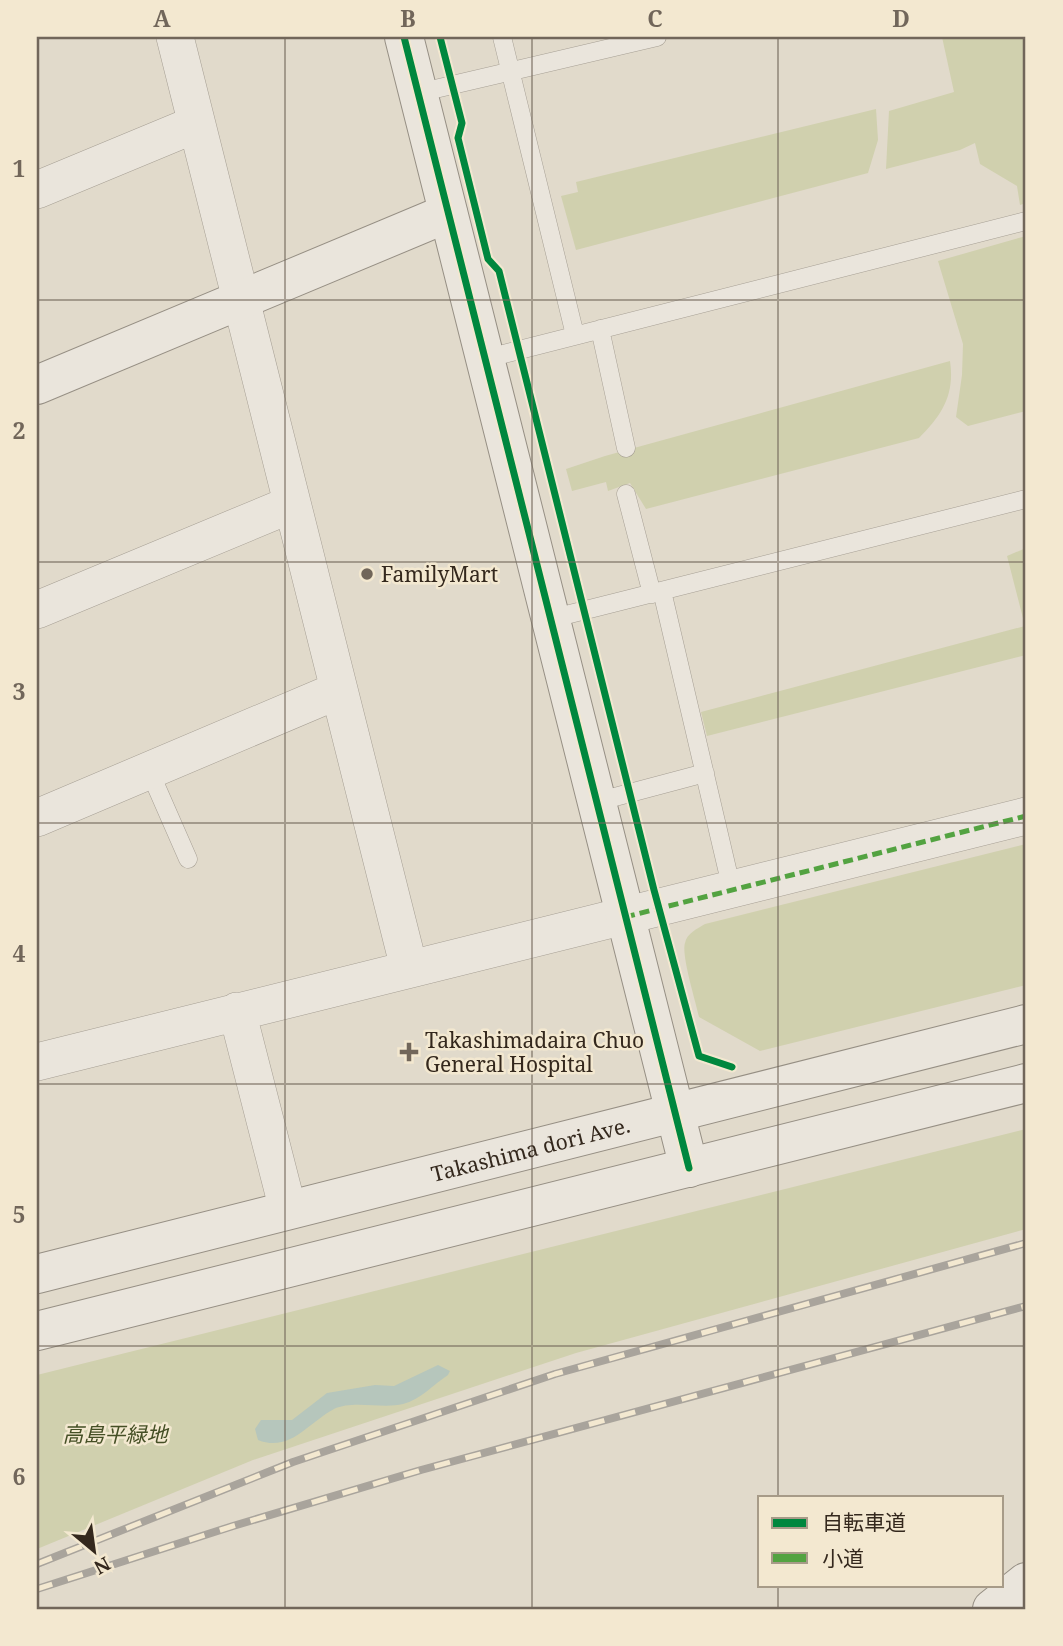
<svg xmlns="http://www.w3.org/2000/svg" width="1063" height="1646" viewBox="0 0 1063 1646" font-family="'Noto Serif','Noto Sans JP',serif">
<style>
.green{fill:#d0d0ae}
.water{fill:#b6c6bc}
.lines{fill:none;stroke-linecap:round;stroke-linejoin:round}
.lane-casing{stroke:#a69f94;stroke-width:19}
.street-casing{stroke:#a69f94;stroke-width:38}
.secondary-casing{stroke:#968f84;stroke-width:40}
.lane{stroke:#eae5dc;stroke-width:18}
.street{stroke:#eae5dc;stroke-width:37}
.secondary{stroke:#eae5dc;stroke-width:38}
.rail-casing{stroke:#a9a49c;stroke-width:8}
.rail{stroke:#f3e8d0;stroke-width:5;stroke-dasharray:16;stroke-linecap:butt}
.quiet{stroke:#53a341;stroke-width:5;stroke-dasharray:10 5;stroke-linecap:butt}
.cycleway-casing{stroke:#f3e8d0;stroke-width:11}
.cycleway{stroke:#00873e;stroke-width:7}
.grid{fill:none;stroke:#71665a;stroke-width:2;stroke-opacity:0.55}
.poi-dot{fill:#71665a;stroke:#f3e8d0;stroke-width:2.5}
.labels{text-anchor:middle;dominant-baseline:central;stroke-width:5;stroke-linejoin:round;paint-order:stroke}
.poi-label{font-size:21px;fill:#34281d;stroke:#f3e8d0;text-anchor:start}
.street-label{font-size:21px;fill:#34281d;stroke:#f3e8d0}
.park-label{font-size:21px;font-style:italic;fill:#454f25;stroke:#f3e8d0}
.neatline{fill:none;stroke:#71665a;stroke-width:2.5}
.grid-label{font-size:23px;text-anchor:middle;font-weight:bold;fill:#71665a}
</style>
<rect width="100%" height="100%" fill="#e1dacb"/>
<!-- green -->
<path class="green" d="M942,37h84v166l-6,2 -3,-19 -37,-22 -5,-21 -15,7 -74,19 3,-58 65,-19z
M876,109l2,31 -10,33 -292,77 -15,-54 17,-4 -2,-10z
M1026,236v175l-58,15 -12,-9 6,-42 1,-31 -25,-83z
M950,361c5,34 -8,54 -31,77l-273,71 -16,-26 -22,8 -2,-9 -34,9 -6,-22 39,-13z
M1026,548v107l-319,81 -6,-24 324,-86 -18,-70z
M1026,844v141l-266,66 -61,-34c-3,-15 -18,-62 -14,-74 2,-10 12,-14 20,-19z
M1026,1129v100l-450,124 -323,107 -216,89v-174z"/>
<!-- water -->
<path class="water" d="M438,1365l12,6 -2,4c-14,9 -28,25 -45,29 -20,5 -51,-4 -69,5 -25,13 -44,44 -76,31l-3,-11 6,-9h31l35,-27 48,-8 19,1z"/>
<g class="lines">
<defs>
<path id="lane" d="M502,37l73,298
M418,93l239,-56
M600,329l26,119
M484,359l542,-138
M626,494l26,100
M662,591l70,299
M550,619l476,-120
M149,770l39,89
M596,802l109,-29"/>
<path id="street" d="M175,37l234,931
M37,190l159,-66
M37,610l255,-106
M37,818l302,-128
M237,1011l51,199
M37,1062l989,-246"/>
<g id="secondary">
<path d="M404,37l285,1131"/>
<path d="M37,385l411,-172"/>
<path id="s1" d="M37,1274l989,-250"/>
<path d="M37,1331l989,-248"/>
<path d="M992,1609l34,-27"/>
</g>
</defs>
<!-- lane casing -->
<use href="#lane" class="lane-casing"/>
<!-- street casing -->
<use href="#street" class="street-casing"/>
<!-- secondary casing -->
<use href="#secondary" class="secondary-casing"/>
<!-- lane -->
<use href="#lane" class="lane"/>
<!-- street -->
<use href="#street" class="street"/>
<!-- secondary -->
<use href="#secondary" class="secondary"/>
<defs>
<path id="rail" d="M37,1564l256,-102 262,-88 471,-131
M37,1589l196,-63 188,-56 605,-164"/>
</defs>
<!-- rail casing -->
<use href="#rail" class="rail-casing"/>
<!-- rail -->
<use href="#rail" class="rail"/>
<!-- quiet -->
<path class="quiet" d="M625,917l401,-101"/>
<defs>
<path id="cycleway" d="M404,37l285,1131
M440,37l22,86 -4,15 30,121 11,12 155,619 45,166 33,11"/>
</defs>
<!-- cycleway casing -->
<use href="#cycleway" class="cycleway-casing"/>
<!-- cycleway -->
<use href="#cycleway" class="cycleway"/>
</g>
<!-- grid -->
<path class="grid" d="M285,37v1572M532,37v1572M778,37v1460M37,300h989M37,562h989M37,823h989M37,1084h989M37,1346h989M778,1585v24"/>
<!-- markers -->
<g class="poi-dot">
<circle cx="367" cy="574" r="7"/>
<path d="M405.5 1041.5h7v7h7v7h-7v7h-7v-7h-7v-7h7z"/>
</g>
<g class="labels">
<!-- poi labels -->
<g class="poi-label">
<text x="381" y="574">FamilyMart</text>
<text x="425" y="1040">Takashimadaira Chuo<tspan x="425" dy="24">General Hospital</tspan></text>
</g>
<!-- street labels -->
<g class="street-label">
<text stroke="none"><textPath href="#s1" startOffset="509">Takashima dori Ave.</textPath></text>
</g>
<!-- park labels -->
<g class="park-label">
<text x="115" y="1434">高島平緑地</text>
</g>
</g>
<!-- border -->
<rect width="1063" height="1646" fill="none" stroke="#f3e8d0" stroke-width="77"/>
<!-- legend -->
<rect x="758" y="1496" width="245" height="91" fill="#f3e8d0" stroke="#a79b88" stroke-width="2"/>
<rect x="772" y="1518" width="35" height="10" fill="#00873e" stroke="#a79b88" stroke-width="2"/>
<text x="822" y="1530" font-size="21" fill="#34281d">自転車道</text>
<rect x="772" y="1553" width="35" height="10" fill="#53a341" stroke="#a79b88" stroke-width="2"/>
<text x="822" y="1566" font-size="21" fill="#34281d">小道</text>
<!-- north arrow -->
<g transform="translate(94 1551) rotate(151)" stroke="#f3e8d0" stroke-width="5" paint-order="stroke">
<path d="M0-5L12 26L0 18L-12 26Z" fill="#34281d"/>
<text y="-10" font-size="19" font-weight="bold" text-anchor="middle" fill="#34281d">N</text>
</g>
<rect x="38" y="38" width="986" height="1570" class="neatline"/>
<g class="grid-label">
<text x="162" y="27">A</text>
<text x="408" y="27">B</text>
<text x="655" y="27">C</text>
<text x="901" y="27">D</text>
<text x="19" y="177">1</text>
<text x="19" y="439">2</text>
<text x="19" y="700">3</text>
<text x="19" y="962">4</text>
<text x="19" y="1223">5</text>
<text x="19" y="1485">6</text>
</g>
</svg>
